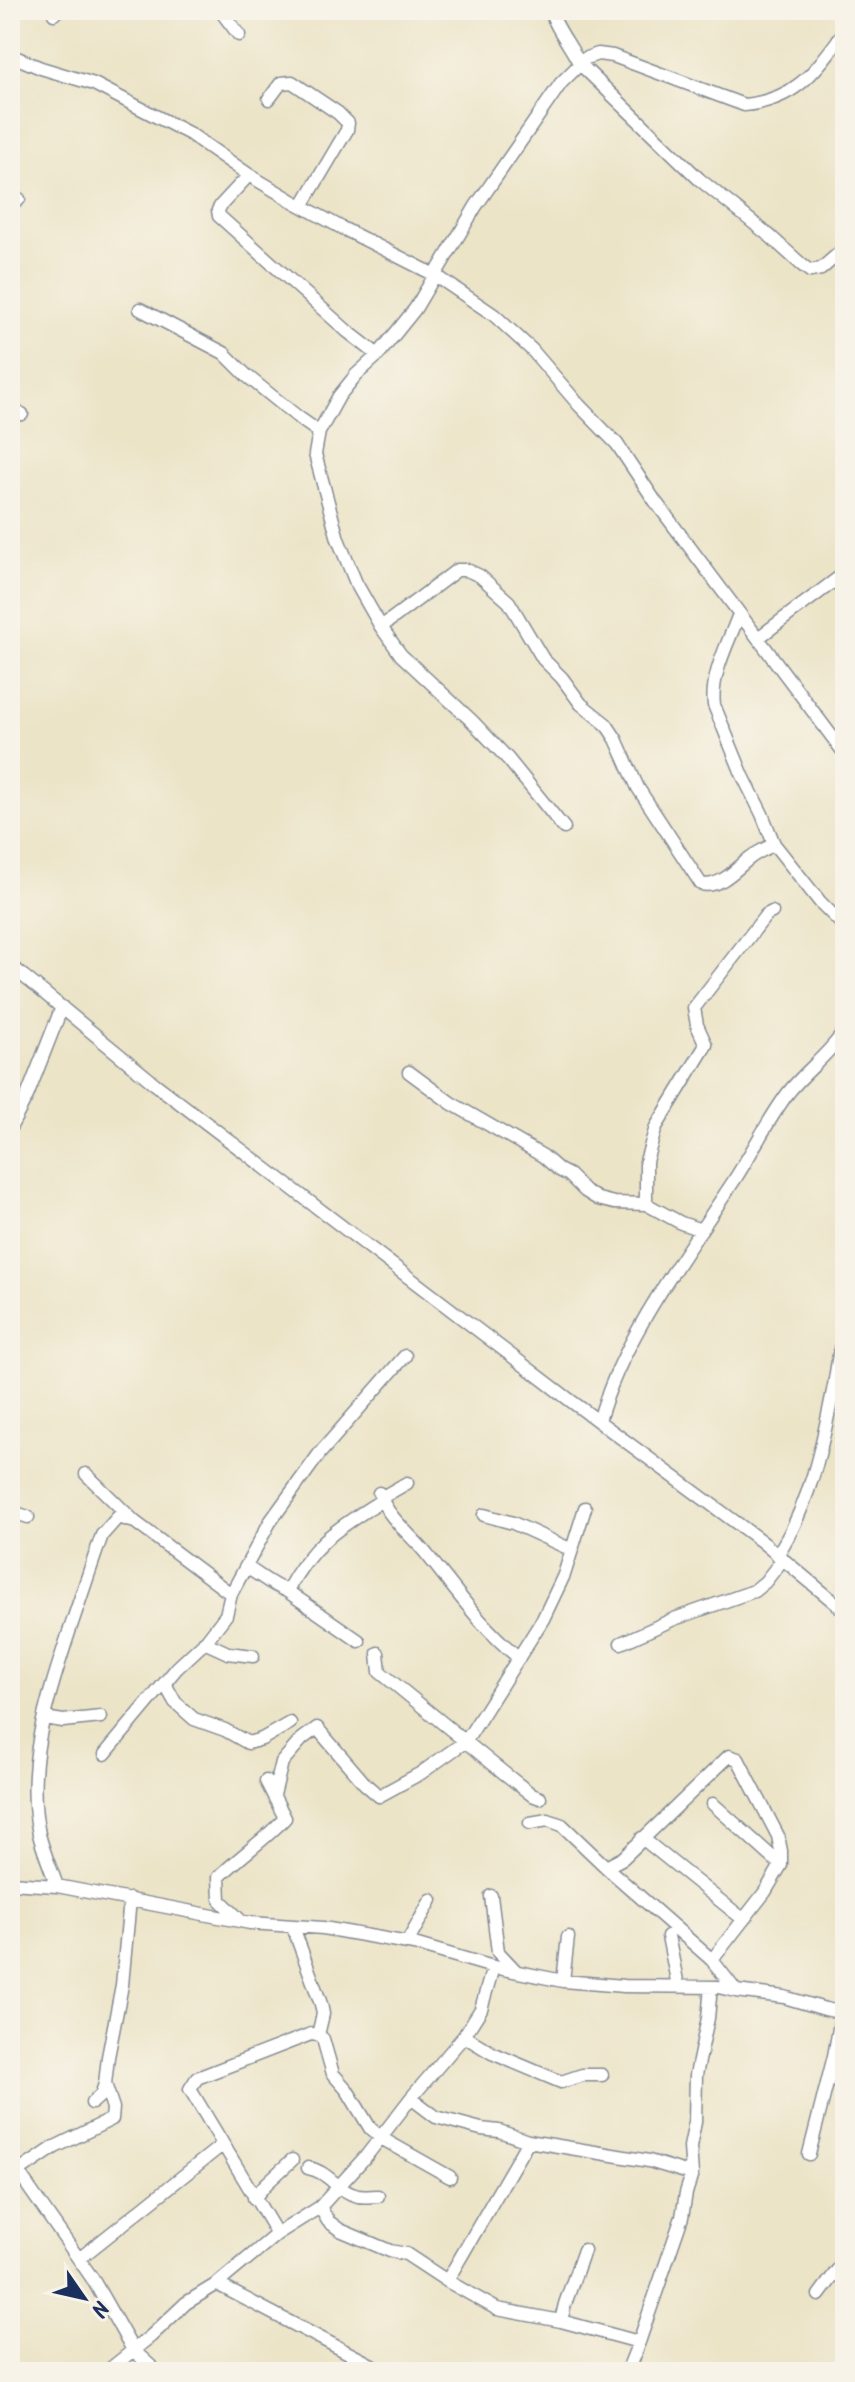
<svg xmlns="http://www.w3.org/2000/svg" width="855" height="2382" viewBox="0 0 855 2382" font-family="Kalam,sans-serif">
<style>
.lines{fill:none;stroke-linecap:round;stroke-linejoin:round}
.minor-casing{stroke:#848a92;stroke-width:15}
.minor{stroke:#fff;stroke-width:12}
</style>
<rect width="100%" height="100%" fill="#f7f3e8"/>
<filter id="ink" filterUnits="userSpaceOnUse"><feTurbulence type="fractalNoise" baseFrequency=".0125" numOctaves="2"/><feDisplacementMap in="SourceGraphic" scale="16" xChannelSelector="R" yChannelSelector="G"/><feConvolveMatrix kernelMatrix="1 2 1 2 8 2 1 2 1" color-interpolation-filters="sRGB"/></filter>
<filter id="wash" filterUnits="userSpaceOnUse"><feTurbulence type="fractalNoise" baseFrequency=".006" numOctaves="4" result="noise"/><feDisplacementMap in="SourceGraphic" scale="32" xChannelSelector="R" yChannelSelector="G"/><feGaussianBlur stdDeviation="1.8" result="paint"/><feColorMatrix in="noise" values="0 0 0 0 0 0 0 0 0 0 0 0 0 0 0 0 0 1.4 0 .05"/><feComposite in="paint" operator="in"/></filter>
<g filter="url(#wash)">
<rect width="100%" height="100%" fill="#ece4c7"/>
</g>
<g filter="url(#ink)">
<g class="lines">
<defs>
<path id="minor" d="M220,10l19,25
M551,10c3,16 20,36 28,53l120,116 72,58 31,28 8,6 11,-2 24,-21
M54,14l5,-4
M10,55l31,13 53,16 96,50 59,41 42,25 51,28 93,47 59,40 38,35 47,55 38,39 38,57 190,253
M269,99l12,-16 11,-1 46,31 10,10 -1,7 -45,76
M249,175l-28,30 -3,5 1,6 128,115 31,24
M10,206l9,-7
M140,309l84,44 23,23 52,42 20,14
M10,415l12,-1
M739,614c-10,28 -29,61 -25,91l29,71 19,38 12,30 46,58 25,25
M381,627l76,-57h10l13,6 29,26 34,57 19,19 19,26 25,20 10,15 22,49 63,96c19,5 37,-17 50,-27 7,-5 16,-9 23,-13
M758,638l87,-65
M564,828l-56,-69 -36,-38 -71,-66 -20,-28 -25,-44 -18,-44 -23,-85 4,-22 20,-36 17,-21 22,-20 37,-46 61,-103 85,-123 25,-25 12,-4 15,2 131,49c53,-5 71,-34 101,-74
M10,965l145,119 416,317 190,140 84,70
M409,1072l42,31 92,53 16,14 10,5 16,16 13,8 16,4 32,1
M10,1128l17,-32 35,-89
M701,1230l-20,-7 -35,-19v-43l10,-34 50,-82 -9,-20 -3,-17 72,-93 6,-3
M599,1421c23,-83 87,-167 134,-239 19,-29 34,-61 55,-89 17,-22 42,-39 57,-63
M86,1474l49,48 96,72
M379,1493c9,25 29,39 45,58 33,40 54,73 95,107
M10,1511l18,6
M484,1515l29,8 59,27
M777,1555c32,-48 45,-108 56,-164 4,-20 5,-41 12,-60
M246,1567c14,8 26,19 41,24 27,-50 49,-61 95,-91l4,-5 21,-12
M287,1591l72,50
M204,1642l24,11 25,3
M621,1643l53,-24 80,-28 11,-9 18,-23
M378,1653l2,19 124,101 28,22 8,3
M165,1684l10,18 19,17 31,11 23,13 14,-4 28,-16
M44,1718l19,3 38,-4
M105,1754l72,-86 29,-27 20,-26 5,-21 39,-72 50,-69 85,-97
M274,1795l8,-33 20,-23 15,-11 48,56 14,12 42,-23 45,-32 77,-122 21,-44 21,-67
M713,1804l68,61
M530,1823l18,-3 14,5 44,42 106,93 24,31
M642,1838l101,81
M606,1867l17,-9 106,-102 9,3 40,77 3,15v14l-16,27 -53,68
M10,1883l47,3 193,37 73,5 91,16 79,23 70,14 61,5 94,1 18,4 48,6 41,12 20,4
M57,1886c-6,-17 -14,-35 -18,-52 -15,-70 10,-140 31,-205 11,-32 21,-63 32,-94l16,-18 17,5
M491,1896l7,56 17,18
M241,1921l-21,-21 -1,-23c21,-21 46,-37 66,-59l-19,-37
M293,1927l28,77 2,10 -5,21
M668,1936l10,50
M407,1943l24,-43
M563,1981l5,-44
M464,2036l28,17 69,29 21,-7h20
M411,2098l53,-62 17,-27 12,-42
M92,2103l9,-8 4,-11 3,-27 14,-72 8,-86
M809,2154l25,-98 8,-44
M308,2168c20,3 30,24 50,28 6,1 14,0 20,0
M18,2172l37,-25 57,-28 1,-11 -8,-24
M10,2176l8,-4 74,106 41,72 24,22
M254,2198l12,-14 26,-24
M320,2207l8,14 12,9 50,21 16,3 41,27 50,28 64,12 78,21
M277,2234l-87,-145 7,-11 114,-44 7,1 5,4 10,35 14,16 23,38 11,10 69,39
M79,2259l143,-114
M447,2281l81,-140
M217,2284l168,88
M819,2295l26,-35
M561,2321l4,-17 19,-54
M106,2372l45,-36 35,-33 31,-19 60,-50 43,-27 47,-52 44,-57 25,19 45,12 18,2 29,10 121,20 43,13 -2,-27 5,-25 1,-47 12,-57 3,-31
M627,2372l12,-30 43,-125 4,-24 6,-19"/>
</defs>
<!-- minor casing -->
<use href="#minor" class="minor-casing"/>
<!-- minor -->
<use href="#minor" class="minor"/>
</g>
</g>
<!-- margin -->
<rect width="855" height="2382" fill="none" stroke="#f7f3e8" stroke-width="40"/>
<!-- north arrow -->
<g transform="translate(84 2298) rotate(124)" stroke="#f7f3e8" stroke-width="6" paint-order="stroke">
<path d="M0-6L14 30L0 20L-14 30Z" fill="#1b2f5e"/>
<text y="-12" font-size="22" font-weight="bold" text-anchor="middle" fill="#1b2f5e">N</text>
</g>
</svg>
